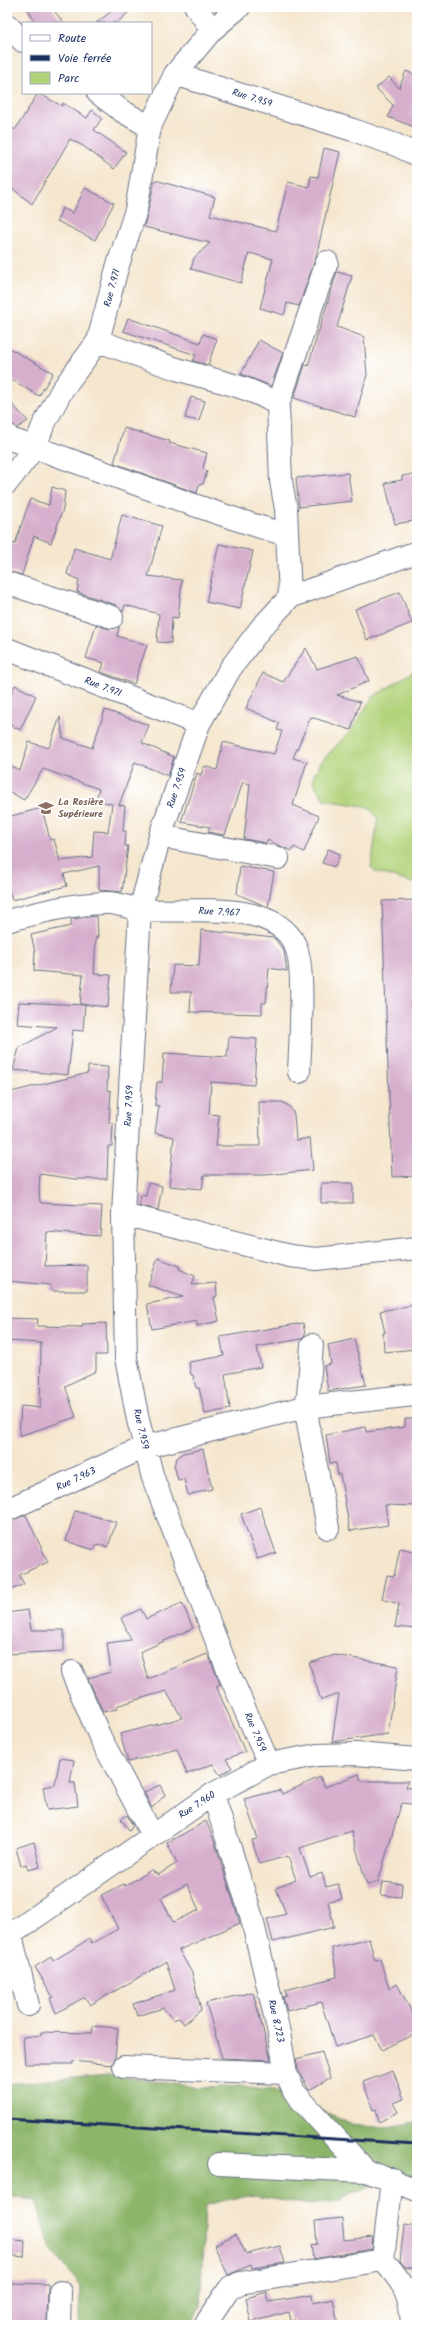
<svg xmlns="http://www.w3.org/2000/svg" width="424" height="2332" viewBox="0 0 424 2332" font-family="Kalam,sans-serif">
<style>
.green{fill:#b2d37a;stroke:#66816c}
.forest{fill:#8db56a;stroke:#547264}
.building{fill:#d6afcd;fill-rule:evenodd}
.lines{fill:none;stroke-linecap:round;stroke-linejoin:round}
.minor-casing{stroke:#676f85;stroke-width:24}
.minor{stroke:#fff;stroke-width:22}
.rail{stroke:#1b2f5e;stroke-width:3}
.labels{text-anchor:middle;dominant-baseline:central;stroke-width:4;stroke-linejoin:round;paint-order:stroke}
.street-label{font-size:10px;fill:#1b2f5e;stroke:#fff}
.education-label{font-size:10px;font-weight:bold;fill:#785e54;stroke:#fff;text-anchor:start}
</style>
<rect width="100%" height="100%" fill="#fff"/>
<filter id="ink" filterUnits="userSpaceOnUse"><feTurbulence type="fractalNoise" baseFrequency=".025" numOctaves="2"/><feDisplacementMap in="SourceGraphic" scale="8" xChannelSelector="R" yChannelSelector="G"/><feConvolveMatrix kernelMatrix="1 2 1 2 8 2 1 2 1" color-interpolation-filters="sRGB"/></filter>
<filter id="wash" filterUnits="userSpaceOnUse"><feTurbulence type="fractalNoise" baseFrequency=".012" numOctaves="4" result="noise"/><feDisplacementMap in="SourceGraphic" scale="16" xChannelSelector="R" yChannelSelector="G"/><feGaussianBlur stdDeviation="0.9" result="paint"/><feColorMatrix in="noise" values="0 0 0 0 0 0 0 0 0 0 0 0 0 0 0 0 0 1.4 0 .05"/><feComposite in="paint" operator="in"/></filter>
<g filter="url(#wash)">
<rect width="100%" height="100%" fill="#f5e6ce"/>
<!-- green -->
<path class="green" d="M417,669v215l-41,-12 -5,-5 7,-48 -9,-12 -44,-7 -12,-18 1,-7 7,-13 30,-32 22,-33z"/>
<!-- forest -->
<path class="forest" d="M108,2075l96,13 38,-2 30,4 15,4 62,30 38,3 30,-5v58l-38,5 -28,8 -12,8 -29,4 -62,-10 -43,10 -5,101 -9,19h-113l3,-38 -30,-39 -16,-48 -28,-4v-112z"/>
<g id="blocks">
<!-- building -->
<path class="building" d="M27,7h24l13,16h-29z
M117,7h17l-17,16h-21z
M406,71l11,5v52l-29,-11 5,-12 -17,-17 13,-11 10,11z
M38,93l24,13 1,-3 24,15 5,-8 10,8 -8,12 32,22 -12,17 -31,-23 -13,-7 -38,65 -25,-20v-60l8,6z
M324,148l16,4 -24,105 -17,49 -12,-3 -3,12 -24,-7 13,-49 -24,-6 -8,30 -50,-14 3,-11 16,-15 -66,-16 11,-47 60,17 -5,18 66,16 12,-49 21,5 2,-11 7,1z
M85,188l29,15 -19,37 -38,-19 5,-13 11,5z
M337,272l15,4 -15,51 27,10 3,38 -12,42 -61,-19 11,-33 3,1z
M128,318l72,25 3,-9 14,5 -9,26 -15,-4 3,-6 -73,-24z
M259,340l24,13 -12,33 -30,-12z
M7,347l46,26 -14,23 -32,-19z
M191,397l14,4 -6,20 -14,-3z
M7,399l21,22 -11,7 -10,-5z
M124,428l46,13 -1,2 38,10 -4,15 4,3 -4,13 -4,1 -2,8 -83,-30z
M348,473l4,28 -53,6 -3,-29z
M415,474l2,42 -5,1 1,4 -18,3 -10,-41 17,-3v-4z
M52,487l13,4 -2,18 -12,34 -17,-7 -12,39 -15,-4v-29l8,2 15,-45 19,6z
M122,515l40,11 -14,50 34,4 -4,38 -6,-1 -1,26 -14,-1 2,-28 -34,-9 -2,7 -7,-7 -39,-13 2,-12 -12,-6 7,-26 36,11z
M219,544l34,7 -13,58 -34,-7z
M400,592l12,31 -45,17 -12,-31z
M96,625l13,4 10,-2 -2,9 30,9 -13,39 -33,-12 3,-9 -18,-5z
M306,648l11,21 41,-13 11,25 -32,14 23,7 -9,28 -40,-13 -18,41 14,4 -14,43 26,11 -15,36 -10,-5 -2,4 -25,-11 -1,3 -22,-4 6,-55 -7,-2 -18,53 -17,-3 2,-5 -29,-5 16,-49 4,2 3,-9 13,4 6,-28 51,12 8,-23 -5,-1 2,-7 -33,-15 17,-35 20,9z
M15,685l21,11 -16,34 -13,-7v-21z
M105,710l44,15 -7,18 32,14 -6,19 -33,-14 -16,43 6,1 -2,25h3l-1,15h3l-6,46 -23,-2v-24l-35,8 3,12 -55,14 -5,-17v-66l35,-9 8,32 4,-1 6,22 32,-4 2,-26 14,1 4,-28 -16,-4 3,-11 -56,-20 -19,31 -17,-10v-26l13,7 9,-29 20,6 11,-31 3,21 29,10z
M328,849l12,5 -5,13 -13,-4z
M240,866l34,6 -6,35 -31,-13z
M417,900v276l-25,1 -10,-276z
M97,916l1,21h-2l-2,37 17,1 -3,32 -28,-3 3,-29 -49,-4 1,-19 -4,-17 40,-9v-7z
M201,930l73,8 10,13 3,20 -18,-3 -3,35h-4v11l-72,-2 1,-20h-20l2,-27 26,1z
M19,1002l66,3 -2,26 -10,-1 -5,45 -55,-5 6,-22 38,-21 -40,-3z
M229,1037l28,2 -3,46 -43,-3 -2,32 10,1 -3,31h44l-1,-44h23l7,4 5,8 2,26 14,-2 3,32 -47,5h-62l-2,14 -33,-3 5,-49 -19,-4 4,-27 -4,-1 2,-23h5l2,-29 63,4z
M88,1066l20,1 -1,23 4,1 -2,32 4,1 -1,22h-4l-1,33h-32l-35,-5 -1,16 1,12 2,1 60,3 -2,30 -53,-4 -2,34 42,-1v26h-36v-6l-44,-4v-188l81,-20z
M148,1183l14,3 -4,24 -19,-5 2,-10 5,1z
M321,1183h32v20h-32z
M158,1258l22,8 -1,3 16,7 -3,9 24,-2 1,13 -3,1 5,24 -22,5v-5l-45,8 -5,-25 36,-7 -35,-12z
M414,1305l3,44 -33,3 -1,-19h2l-5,-22z
M7,1318l31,1 -1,7 46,1 -1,-3 24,-1 1,32h-11v16l-31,15 11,31 -57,19 2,-30 19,2 1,-65 -34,-2z
M303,1323l2,12 -4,4 -44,8 4,20 -36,7 5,35 -25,5 -6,-26h-3l-3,-13h-2l-2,-13 35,-6 -4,-19z
M354,1339l12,46 -38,6 -4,-25 7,-2 -3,-19z
M405,1419h12v87l-32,-1 3,20 -38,6 -10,-57 -2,1 -2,-12h-6l-4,-28 39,-8 1,5 39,-5z
M203,1449l9,40 -24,6 -4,-16 -6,1 -4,-15 3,-7 6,-5z
M260,1507l16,46 -19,6 -16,-45z
M75,1511l41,11 -8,25 -11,-3 -3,6 -28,-9z
M26,1515l22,47 -29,13 5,9 -17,8v-70z
M400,1548l17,4v77l-22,-2 4,-23 -17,-5 5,-24 7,1z
M182,1603l11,25 -53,24 8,27 59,-25 3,4 10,26 -4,2 29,66 -19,7 6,9 -12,7 -7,-11 -26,10 -10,-25 -49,13 -8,-28 62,-16 -16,-27 -50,15 1,3 -14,3 -15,-34 23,-6 -4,-29 24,-3 -10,-22 20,-9 5,10z
M28,1610l3,20h33v21l-57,3v-41z
M335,1655l63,11 -10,68 -56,8 7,-48 -18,6 -12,-37z
M60,1758l14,2 -4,23h5l3,23 -31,4 -4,-23 12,-2z
M359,1774l2,7h47l-2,6 11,2 -2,16 -12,-2 -2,2 -23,77 -11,3 -16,-54 -51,17 10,29 12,-4 4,14 12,-3 4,15 -14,2 6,26 -61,15 -6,-23 19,-5 -10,-26 20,-8 -8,-24 -29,8 -7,-24 6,-1 -14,-40 36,-9 2,4 38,-17 5,10z
M160,1785l5,10 -13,13 -8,-16z
M127,1815l6,11 -4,4 -8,-11z
M206,1821l10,25 24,77 -61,27 13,23 9,37 -17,14 -5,-6 -6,2 -10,-12 -26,8 -4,-12 42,-14 -9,-28 -76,43 -5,-8 -29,16 -6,-15 3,-1 -18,-30 16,-10 2,4 36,-22 3,4 26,-14 -17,-34 23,-11 1,2 26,-16 7,5 19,-12 -10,-20zM187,1884l12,26 -26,12 -12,-24z
M34,1842l6,25 -12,3 -2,-6 -5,2 -5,-18z
M383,1882l19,2 -1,13 -20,-2z
M369,1939l6,21 5,-1 9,30 8,-5 15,28 5,-3v24l-35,17 -8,-15 -39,12 -14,-45 -34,9 -4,-14 4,-1 -2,-6 52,-13 -5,-29z
M253,1992l18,68 -49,-2 -16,-55z
M93,2026l25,2 -3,31 -3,6 -39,-4v3h-48l-2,-27 18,-2v-3l51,1z
M322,2052l8,26 -21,12 -11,-21 -2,-10z
M393,2071l11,28 -11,4 5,9 -19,10 -3,-13 -3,1 -10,-28z
M342,2218l2,22 29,-3 -1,12 -59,10 -2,-14 6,-1 -2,-23z
M404,2225l13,2v42l-12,-2 -5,-6z
M236,2234l10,20 34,-8 5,17 -33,5 -1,-3 -23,10 -14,-30z
M7,2239l18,2 -1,16 -17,-2z
M7,2283l41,1 -1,41h-40z
M267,2292l2,10 43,-7 1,8 20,-4 5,26h-43v-5l-4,1 -2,-9 -38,10 -5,-24z"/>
</g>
</g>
<g filter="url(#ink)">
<use href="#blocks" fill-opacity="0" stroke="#676f85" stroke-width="1"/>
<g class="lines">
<defs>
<path id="minor" d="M196,7l16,23
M239,7l-27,23 -37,44 178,56 43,15 21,10
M7,25l16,16
M98,93l24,18 28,16
M98,341c26,9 52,19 79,28 33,11 72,16 101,36l3,76 5,28 4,88
M278,405l49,-143
M7,435l3,4c93,31 183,69 277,96
M7,483l28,-36 8,-21 19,-36 36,-49 19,-73 19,-58 14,-83 25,-53
M7,583l105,34
M7,649l192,75
M160,836l118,22
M7,921c33,-9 64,-17 98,-18 12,-1 24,5 36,7 43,4 132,-13 154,35 11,22 5,100 4,127
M123,1214l167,42 26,3 101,-11
M7,1510l138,-63 160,-40 3,-11 4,-51
M328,1528l-23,-121 109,-12
M72,1672l28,65 52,98
M269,1764l-40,-91 -76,-195 -15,-58 -12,-62 -3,-144 17,-304 20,-74 39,-112 31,-55 31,-41 29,-31 127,-45
M213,1794l38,121 28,118 7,40 8,19 72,79 51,19
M11,1935l17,70
M7,1937l206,-143 56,-30 48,-9 39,-1 61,5
M124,2067l162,6
M219,2164l147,7
M383,2260l9,-81
M59,2325l1,-33
M205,2325l24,-36 11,-6 143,-23c21,24 27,32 29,65"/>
</defs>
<!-- minor casing -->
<use href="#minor" class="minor-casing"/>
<!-- minor -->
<use href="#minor" class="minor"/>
<!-- rail -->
<path class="rail" d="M7,2119l410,25"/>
</g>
</g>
<!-- icons -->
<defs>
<symbol id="school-bare" viewBox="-9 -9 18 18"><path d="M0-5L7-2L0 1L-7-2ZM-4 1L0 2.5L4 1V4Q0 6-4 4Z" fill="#8d6e63" stroke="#fff" stroke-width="2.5" paint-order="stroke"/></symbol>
</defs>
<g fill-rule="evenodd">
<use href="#school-bare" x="35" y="797" width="22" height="22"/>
</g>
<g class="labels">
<!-- street labels -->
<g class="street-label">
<text transform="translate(252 98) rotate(17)">Rue 7.959</text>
<text transform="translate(112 288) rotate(-75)">Rue 7.971</text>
<text transform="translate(103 687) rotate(21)">Rue 7.971</text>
<text transform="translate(177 788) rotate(-71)">Rue 7.959</text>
<text transform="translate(219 912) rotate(3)">Rue 7.967</text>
<text transform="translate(129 1106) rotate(-87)">Rue 7.959</text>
<text transform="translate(141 1429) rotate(77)">Rue 7.959</text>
<text transform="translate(76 1479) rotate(-25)">Rue 7.963</text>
<text transform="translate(255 1732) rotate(67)">Rue 7.959</text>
<text transform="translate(197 1805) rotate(-33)">Rue 7.960</text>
<text transform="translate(276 2021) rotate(77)">Rue 8.723</text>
</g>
<!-- education labels -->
<g class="education-label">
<text x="58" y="802">La Rosière<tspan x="58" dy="12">Supérieure</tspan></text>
</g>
</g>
<!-- margin -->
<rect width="424" height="2332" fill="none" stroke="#fff" stroke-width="24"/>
<!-- legend -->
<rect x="22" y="22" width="130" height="72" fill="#ffffff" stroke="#a4acbf"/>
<rect x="30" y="35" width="20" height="6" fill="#ffffff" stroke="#a4acbf"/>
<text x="58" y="42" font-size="12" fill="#1b2f5e">Route</text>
<rect x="30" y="55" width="20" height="6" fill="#1b2f5e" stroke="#a4acbf"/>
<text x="58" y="62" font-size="12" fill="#1b2f5e">Voie ferrée</text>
<rect x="30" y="72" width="20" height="12" fill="#b2d37a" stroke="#a4acbf"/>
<text x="58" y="82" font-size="12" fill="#1b2f5e">Parc</text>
</svg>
